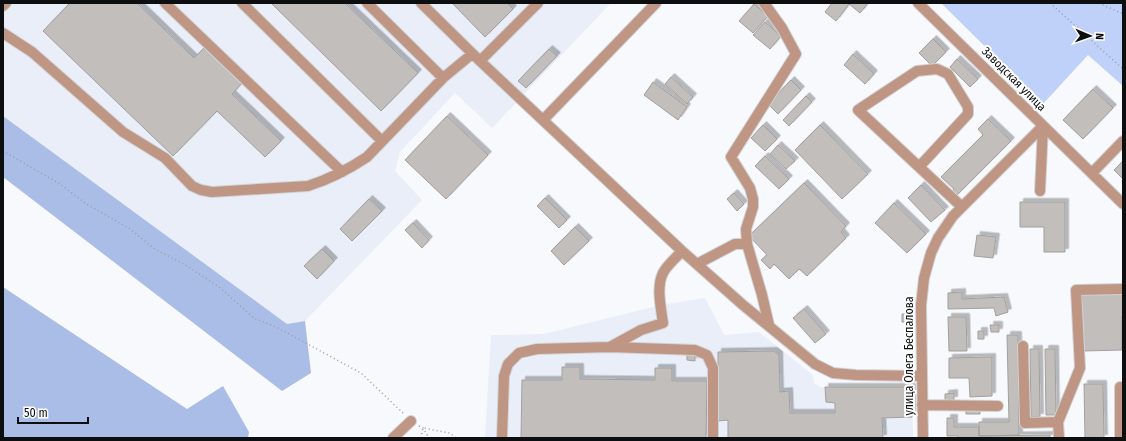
<svg xmlns="http://www.w3.org/2000/svg" width="1126" height="441" viewBox="0 0 1126 441" font-family="'Fira Sans Condensed',sans-serif">
<style>
.built{fill:#e9eef9}
.green{fill:#bfd1f8}
.forest{fill:#aabde7}
.building{fill:#c2bebc;stroke:#a29f9d;filter:url(#shadow)}
.lines{fill:none;stroke-linecap:round;stroke-linejoin:round}
.minor-casing{stroke:#d2d3d7;stroke-width:12}
.path{stroke:#9b9c9f;stroke-width:1.5;stroke-dasharray:1 3;stroke-linecap:butt}
.minor{stroke:#be9683;stroke-width:10}
.labels{text-anchor:middle;dominant-baseline:central;stroke-width:4;stroke-linejoin:round;paint-order:stroke}
.street-label{font-size:12px;fill:#0d0e0f;stroke:#fff}
</style>
<defs>
<filter id="shadow"><feDropShadow dx="3.5" dy="-3.5" stdDeviation="0" flood-color="#0004"/></filter>
</defs>
<rect width="100%" height="100%" fill="#f8f9fd"/>
<!-- built -->
<path class="built" d="M3,3h608l-119,125 -37,-35 -55,59 -5,19 27,29 -117,121 -18,3 -284,-208z
M705,298l19,37 35,-3 54,43 1,8 6,4h92l1,51h-428l6,-103 53,-1 117,-29z"/>
<!-- green -->
<path class="green" d="M941,3h182v83l-35,-31 -45,49z"/>
<!-- forest -->
<path class="forest" d="M3,116l284,208 18,-3 6,52 -29,18 -279,-214z
M3,287l184,122 36,-23 26,46 -1,6h-245z"/>
<!-- building -->
<path class="building" d="M70,3h67l57,55 11,-11 37,36 -10,11 49,47 -16,16 -48,-46 -44,45 -130,-125z
M271,3h74l73,70 -37,38z
M452,3h55l6,6 -28,28z
M832,3h36l-8,10 -11,-9 -13,17 -11,-9z
M754,4l14,12 -15,17 -14,-12z
M765,22l16,14 -11,13 -17,-14z
M933,39l13,13 -14,14 -13,-13z
M549,49l8,7 -31,32 -8,-7z
M853,54l21,20 -9,10 -21,-19z
M957,59l21,20 -8,8 -20,-20z
M671,77l22,20 -6,7 -22,-20z
M791,80l10,10 -23,24 -10,-10z
M653,82l34,25 -9,13 -34,-25z
M1093,89l20,19 -30,31 -20,-19z
M806,96l6,6 -23,24 -6,-6z
M447,116l41,39 -42,44 -41,-39z
M988,119l23,22 -59,59 -4,-5 6,-6 -13,-12 42,-42 -5,-6z
M763,125l14,14 -12,12 -14,-13z
M820,125l48,49 -26,25 -47,-49z
M778,145l17,16 -9,8 -16,-15z
M765,156l24,23 -10,10 -24,-23z
M1123,161v18l-9,-9z
M804,183l42,43 -5,6 5,6 -39,38 -8,-7 -10,10 -15,-15 -4,5 -9,-9 6,-5 -18,-19z
M921,185l24,25 -14,12 -23,-24z
M734,193l10,11 -7,7 -10,-12z
M545,198l22,22 -8,8 -22,-22z
M369,199l13,12 -30,30 -12,-12z
M1020,202h45v50h-21v-25h-24z
M894,203l32,31 -19,19 -32,-30z
M413,223l16,17 -7,8 -17,-18z
M575,227l14,14 -25,24 -13,-14z
M977,235l19,2 -3,21 -19,-2z
M322,249l12,12 -17,18 -13,-13z
M962,292v7l42,-2 4,15 -12,4 -2,-8 -46,1v-16z
M1123,294v22h-1v34l-39,1 -1,-56z
M804,309l22,25 -11,9 -22,-25z
M902,314h8v8h-8z
M948,317h18l1,34h-18z
M990,325h9v7h-8z
M978,331h6v8h-6z
M1007,335h11l1,100 -40,1v-14h30z
M1030,349h9l1,68h-9z
M1045,349h10l1,66h-10z
M774,351l5,4 1,37 9,-1 1,22h45v-10l-9,-1 -1,-15h87v30l-30,1 1,20h-155v-18l-10,1v-69z
M687,354h8v7l-8,-1z
M992,357v39l-22,1 -1,-19h-20v-20z
M562,367h18v12l75,1v-12h17v13h35l-1,57h-185l1,-58h40z
M1084,384h19l1,54h-19z
M954,393v7h-9v-6z
M966,407h14v7h-14z
M947,418h7v9h25v9l71,-1v3h-92v-2h-11z"/>
<g class="lines">
<defs>
<path id="minor" d="M165,3l177,169
M242,3l140,138
M367,3l76,75
M421,3l59,58 202,190 61,54 72,59 18,9 23,2 66,1
M764,3l18,25 14,26 -65,103 19,31 3,11v8l-7,22 1,15 15,51 7,30
M918,3l205,201
M3,6l3,-3
M3,33l29,19 91,80 42,26 27,28 9,4 11,2 96,-6c22,-7 41,-17 59,-29l76,-79 29,-24
M480,61l58,-58
M543,120l113,-117
M919,167l49,-53v-7l-20,-33 -11,-5 -20,2 -59,39 104,97
M1092,173l31,-32
M1040,191l3,-65
M697,264l38,-20h12
M1023,346l2,77 33,-1 1,16
M610,347l85,3 12,5 6,13v70
M1120,387v51
M922,405l76,1
M1058,422l22,-54 -4,-78 47,-1
M393,438l18,-17
M502,438l2,-62 4,-12 11,-11 18,-4 73,-2 31,-17 22,-7c-2,-15 -7,-36 0,-50 4,-8 13,-15 19,-22
M923,438l-2,-133 3,-27 7,-25 7,-15 15,-22 90,-90"/>
</defs>
<!-- minor casing -->
<use href="#minor" class="minor-casing"/>
<!-- path -->
<path class="path" d="M1050,3l73,66
M1099,3l24,11
M3,151l57,33 25,19 45,26 25,20 32,17 32,21 35,31 24,10 83,45 43,41
M419,426l4,2 6,10
M421,438l2,-10 27,5 6,5"/>
<!-- minor -->
<use href="#minor" class="minor"/>
</g>
<g class="labels">
<!-- street labels -->
<g class="street-label">
<text transform="translate(1014 79) rotate(45)">Заводская улица</text>
<text transform="translate(909 356) rotate(-90)">улица Олега Беспалова</text>
</g>
</g>
<!-- border -->
<rect width="1126" height="441" fill="none" stroke="#0d0e0f" stroke-width="8"/>
<!-- north arrow -->
<g transform="translate(1090 36) rotate(92)" stroke="#ffffff" stroke-width="3" paint-order="stroke">
<path d="M0-3L7 15L0 10L-7 15Z" fill="#0d0e0f"/>
<text y="-6" font-size="11" font-weight="bold" text-anchor="middle" fill="#0d0e0f">N</text>
</g>
<!-- scale -->
<path d="M18 417v6h70v-6" fill="none" stroke="#0d0e0f" stroke-width="2"/>
<text x="24" y="417" font-size="12" fill="#0d0e0f" stroke="#ffffff" stroke-width="3" paint-order="stroke">50 m</text>
</svg>
